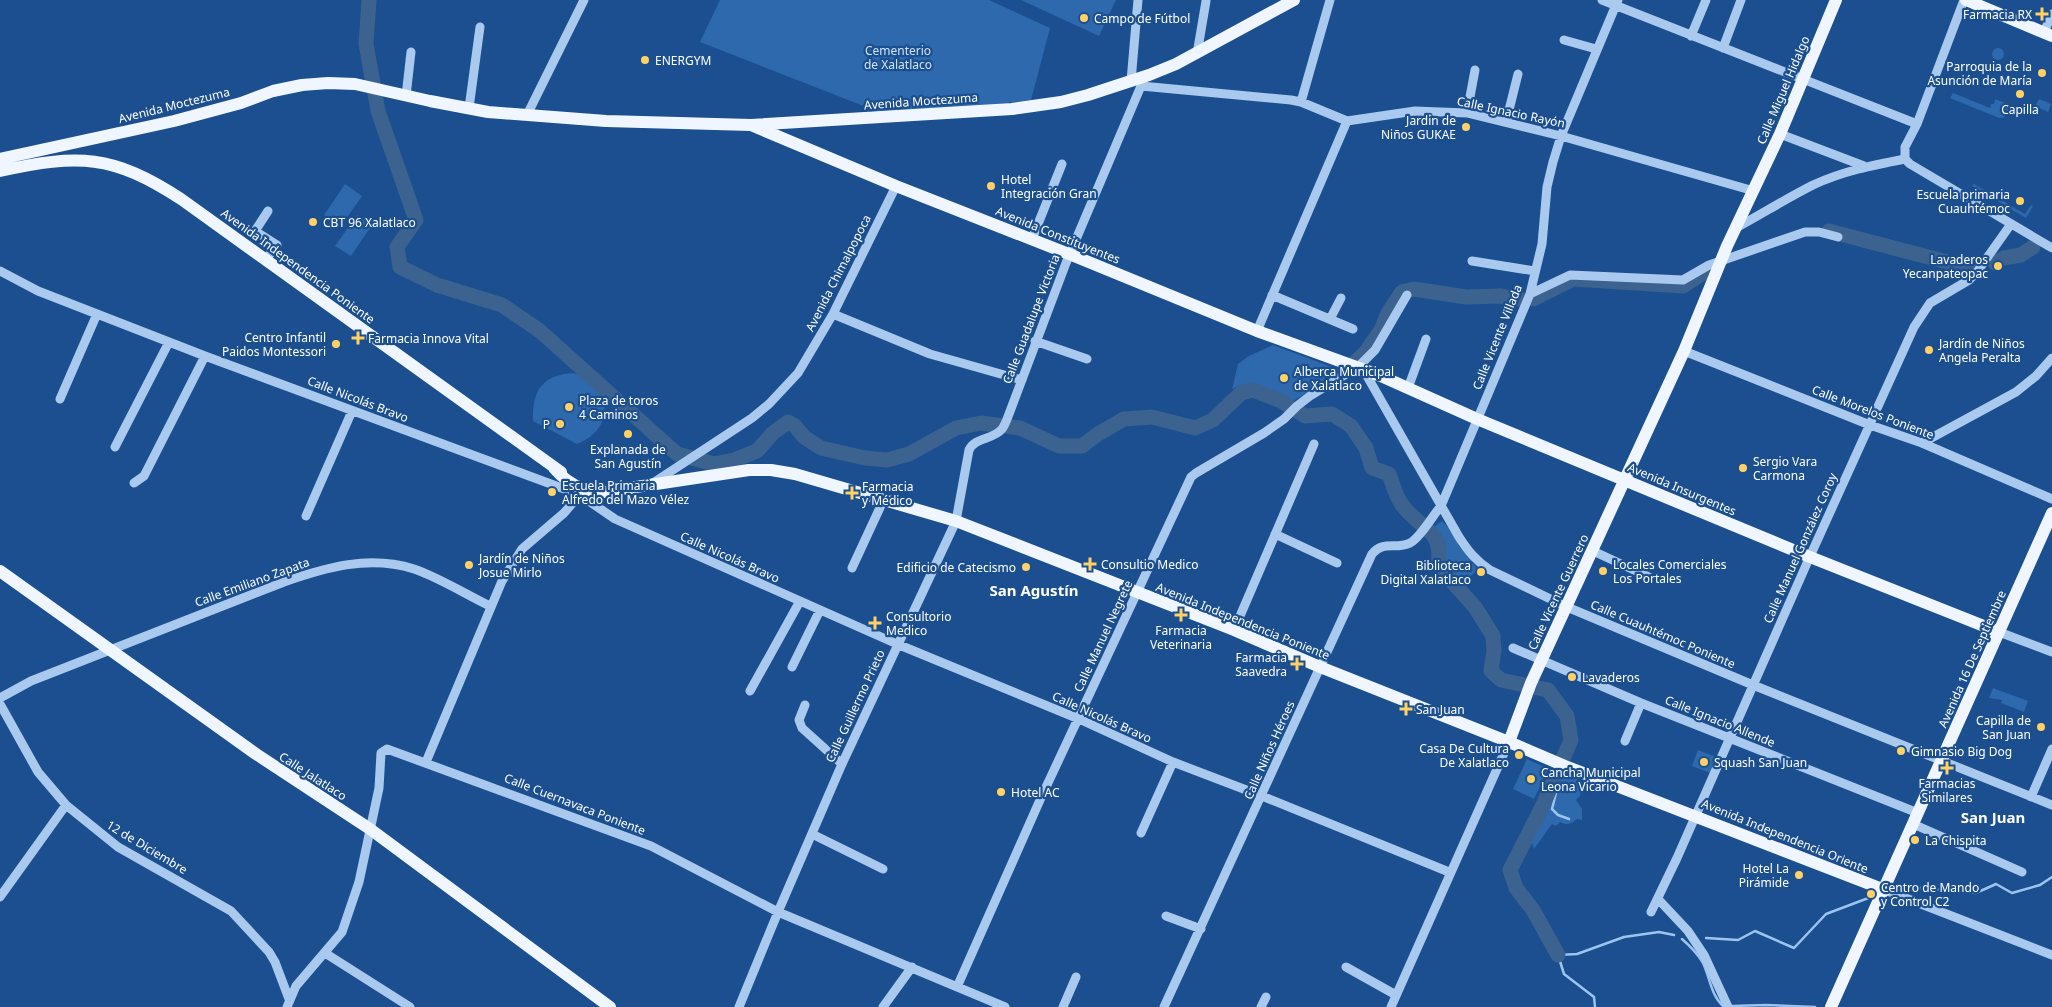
<svg xmlns="http://www.w3.org/2000/svg" width="2052" height="1007" viewBox="0 0 2052 1007" font-family="'Noto Sans',sans-serif">
<style>
.green{fill:#2e69ad}
.lines{fill:none;stroke-linecap:round;stroke-linejoin:round}
.stream{stroke:#9cc4f0;stroke-width:2.5}
.river{stroke:#3c6290;stroke-width:15}
.minor{stroke:#a9c9ee;stroke-width:9}
.major{stroke:#f0f6ff;stroke-width:12}
.poi-dot{fill:#ffd166;stroke:#1b4f8f;stroke-width:2}
.labels{text-anchor:middle;dominant-baseline:central;stroke-width:4.5;stroke-linejoin:round;paint-order:stroke}
.poi-label{font-size:12px;fill:#fff;stroke:#1b4f8f;text-anchor:start}
.park-label{font-size:12px;fill:#cfe3fa;stroke:#1b4f8f}
.street-label{font-size:12px;fill:#fff;stroke:#1b4f8f}
.quarter-label{font-size:15px;font-weight:bold;fill:#fff;stroke:#1b4f8f}
</style>
<rect width="100%" height="100%" fill="#1b4f8f"/>
<!-- green -->
<path class="green" d="M720,0h269l61,28 -19,72 -142,16 -189,-74z
M1021,0h95l-17,36z
M1992 54a6 6 0 1 1 12 0a6 6 0 1 1-12 0Z
M1953,93l37,15 1,-4h3l1,-5 15,6 -5,12 -6,1 -49,-20z
M2039,99l12,5 -3,8 -13,-6z
M345,184l17,12 -21,30 -17,-11z
M1974,184l51,30 6,-9 2,1 -7,12 -54,-32z
M357,215l15,10 -21,31 -16,-10z
M1273,345l72,27 -54,30c-22,-12 -35,-24 -59,-13l6,-25 11,-8z
M573,373c40,12 43,56 4,71l-44,-23c-1,-30 9,-46 40,-48z
M1442,521l14,15 2,9 20,25 -17,14 -15,-13 -5,-12 4,-17 -11,-15z
M1993,688l35,13 -4,11 -23,-9 1,-3 -13,-2z
M1698,750l18,7 -6,16 -18,-7z
M1527,759l21,10 -14,30 -21,-10z
M1562,767l18,7 -4,8 6,3 -2,11 -4,4 6,9v11l-5,-1c-6,5 -10,7 -17,3l-4,4 -4,-2 -18,25 -4,-12 6,-8v-4z"/>
<g class="lines">
<!-- stream -->
<path class="stream" d="M1556,776l3,7
M1556,793l-4,16 6,6 11,4
M1910,887l66,6 20,-9 16,9 28,-8 12,-8
M1706,938l32,2 17,-9 39,17 32,-34 45,-17
M1682,939c8,7 16,15 21,24 7,15 8,32 20,43
M1732,1006l34,-1 49,2
M1595,1007l-1,-10 -30,-23 -6,-19 19,-1 47,-17 35,-5 15,3"/>
<!-- river -->
<path class="river" d="M369,0l-3,44 12,67 38,109 -19,27 3,20 37,18 65,20 38,26 137,123 37,10 20,-4 23,-9 16,-18 15,-11 7,4 9,11 17,11 44,10 22,2 22,-6 47,-26 25,-5 39,5 39,18h23l16,-12 26,-15 28,-2 43,11 18,-8 28,-27 12,-3 28,11 24,15 27,-2 19,12 15,22 6,20 17,6c4,10 7,24 14,32 18,24 41,23 35,60l37,41 18,29 1,15 -3,20 10,9 47,10 19,26 4,24 -28,65 -33,65 6,18 17,22 25,45
M1829,231l141,37h8
M1995,263l9,-5 17,-3 12,-8
M1533,299l40,-20 110,7 28,-18
M1354,363l11,-10 16,-23 7,-17 14,-21 12,-3 52,8 34,-1 20,3"/>
<!-- minor -->
<path class="minor" d="M1602,0l315,124
M2044,32l8,-18
M1691,36l15,-36
M1564,40l32,9
M1723,48l18,-48
M1197,54l9,-53
M1131,81l7,-81
M1141,86l150,14 10,2 46,19 68,-10 52,2 94,23 193,55
M406,96l5,-44
M1301,102l29,-102
M469,108l11,-81
M1467,113l8,-43
M527,115l57,-115
M1506,122l12,-48
M1780,134l84,32
M1905,159l5,5 142,84
M1905,159v-12l12,-23 47,-124
M1736,228c26,-14 51,-30 77,-43 30,-14 61,-20 92,-26
M1032,239l30,-75
M266,259l11,-14 -22,-14 13,-20
M1472,261l63,10
M0,271l38,20 167,65 354,131 21,8 35,24 282,125 182,75 94,43 89,34 187,76
M1530,294l40,-19 113,5 26,-15 96,-33h14l19,5
M1272,295l81,34
M833,314l97,40 92,26
M1330,319l11,-21
M1257,331l90,-210
M1035,341l52,18
M1684,351l186,74 52,18 130,56
M1363,369l96,168c9,14 17,24 31,33l77,37 186,78 299,120
M1408,388l18,-49
M60,399l37,-85
M1922,443l94,-51 20,-16 16,-18
M115,447l54,-105
M134,483l10,-7 61,-120
M653,483l99,-65 17,-14 29,-31 35,-59 63,-128
M306,516l46,-105
M1275,534l62,29
M1593,551l56,26
M852,568l32,-69
M1234,630l80,-186
M1999,632l53,20
M1513,648l128,55 277,110
M792,667l28,-57
M750,691l50,-90
M0,698l31,-17 253,-99c43,-15 85,-27 130,-13 24,8 53,26 76,37
M0,704l38,68 28,33 52,42 113,64 38,41 6,10 14,37
M805,705l-6,15 3,8 40,36
M1625,741l16,-38
M426,762l76,-181 20,-32 42,-36 18,-21
M2031,797l21,-48
M1913,824l109,48
M1141,833l32,-71
M812,834l71,35
M1885,890l167,65
M0,897l66,-92
M1658,899l30,32 16,24 24,52
M1651,912l26,-54 130,-295 107,-236 16,-24 39,-23 8,-8 34,-48
M1166,916l35,13
M325,953l85,54
M1346,967l50,28
M957,987l83,-187 151,-323 5,-4 68,-40 20,-14 13,-13 13,-10 48,-29 17,-17 32,-55
M287,1007l9,-21 46,-54 17,-50 20,-94 2,-35 6,-4 264,97 127,66 227,95
M739,1007l39,-95 64,-148 114,-243 13,-71c6,-13 24,-10 33,-21 3,-4 5,-10 7,-15l57,-151 75,-177 -1,-8
M883,1007l29,-40
M1063,1007l13,-30
M1164,1007l208,-453c11,-14 24,-4 38,-11 10,-5 23,-28 31,-37l89,-212 12,-50 5,-57 6,-25 8,-26 57,-136
M1261,1007l5,-10
M1391,1007l118,-265"/>
<!-- major -->
<path class="major" d="M1966,0l86,36
M751,125l145,61 173,68 188,77 124,45 96,43 333,138 189,75
M0,159l174,-38 67,-18 32,-12 29,-6 26,-2 27,1 75,17 58,11 118,9 145,4 261,-16 49,-7 27,-7 61,-20 27,-11 118,-64
M0,171c79,-17 112,-17 181,28l380,273
M554,468c15,18 39,29 62,22l133,-20h22l24,4 161,47 278,109 86,37 189,75 56,24 320,124
M0,571l256,183 114,75 240,178
M1509,742l22,-59 153,-332 43,-105 53,-112 56,-134
M1831,1007l221,-494"/>
</g>
<!-- markers -->
<g class="poi-dot">
<path d="M2039.5 6.5h5v5h5v5h-5v5h-5v-5h-5v-5h5z"/>
<circle cx="1084" cy="18" r="5"/>
<circle cx="645" cy="60" r="5"/>
<circle cx="2042" cy="73" r="5"/>
<circle cx="2020" cy="94" r="5"/>
<circle cx="1466" cy="127" r="5"/>
<circle cx="991" cy="186" r="5"/>
<circle cx="2020" cy="201" r="5"/>
<circle cx="313" cy="222" r="5"/>
<circle cx="1998" cy="266" r="5"/>
<path d="M355.5 330.5h5v5h5v5h-5v5h-5v-5h-5v-5h5z"/>
<circle cx="336" cy="344" r="5"/>
<circle cx="1929" cy="350" r="5"/>
<circle cx="1284" cy="378" r="5"/>
<circle cx="569" cy="407" r="5"/>
<circle cx="560" cy="424" r="5"/>
<circle cx="628" cy="434" r="5"/>
<circle cx="1743" cy="468" r="5"/>
<circle cx="552" cy="492" r="5"/>
<path d="M849.5 485.5h5v5h5v5h-5v5h-5v-5h-5v-5h5z"/>
<path d="M1087.5 556.5h5v5h5v5h-5v5h-5v-5h-5v-5h5z"/>
<circle cx="469" cy="565" r="5"/>
<circle cx="1026" cy="567" r="5"/>
<circle cx="1603" cy="571" r="5"/>
<circle cx="1481" cy="572" r="5"/>
<path d="M1178.5 607.5h5v5h5v5h-5v5h-5v-5h-5v-5h5z"/>
<path d="M872.5 615.5h5v5h5v5h-5v5h-5v-5h-5v-5h5z"/>
<path d="M1294.5 656.5h5v5h5v5h-5v5h-5v-5h-5v-5h5z"/>
<circle cx="1572" cy="677" r="5"/>
<path d="M1403.5 701.5h5v5h5v5h-5v5h-5v-5h-5v-5h5z"/>
<circle cx="2041" cy="727" r="5"/>
<circle cx="1901" cy="751" r="5"/>
<circle cx="1519" cy="755" r="5"/>
<circle cx="1704" cy="762" r="5"/>
<path d="M1944.5 760.5h5v5h5v5h-5v5h-5v-5h-5v-5h5z"/>
<circle cx="1531" cy="779" r="5"/>
<circle cx="1001" cy="792" r="5"/>
<circle cx="1915" cy="840" r="5"/>
<circle cx="1799" cy="875" r="5"/>
<circle cx="1871" cy="894" r="5"/>
</g>
<g class="labels">
<!-- poi labels -->
<g class="poi-label">
<text x="2032" y="14" text-anchor="end">Farmacia RX</text>
<text x="1094" y="18">Campo de Fútbol</text>
<text x="655" y="60">ENERGYM</text>
<text x="2032" y="66" text-anchor="end">Parroquia de la<tspan x="2032" dy="14">Asunción de María</tspan></text>
<text x="2020" y="109" text-anchor="middle">Capilla</text>
<text x="1456" y="120" text-anchor="end">Jardin de<tspan x="1456" dy="14">Niños GUKAE</tspan></text>
<text x="1001" y="179">Hotel<tspan x="1001" dy="14">Integración Gran</tspan></text>
<text x="2010" y="194" text-anchor="end">Escuela primaria<tspan x="2010" dy="14">Cuauhtémoc</tspan></text>
<text x="323" y="222">CBT 96 Xalatlaco</text>
<text x="1988" y="259" text-anchor="end">Lavaderos<tspan x="1988" dy="14">Yecanpateopac</tspan></text>
<text x="326" y="337" text-anchor="end">Centro Infantil<tspan x="326" dy="14">Paidos Montessori</tspan></text>
<text x="368" y="338">Farmacia Innova Vital</text>
<text x="1939" y="343">Jardín de Niños<tspan x="1939" dy="14">Angela Peralta</tspan></text>
<text x="1294" y="371">Alberca Municipal<tspan x="1294" dy="14">de Xalatlaco</tspan></text>
<text x="579" y="400">Plaza de toros<tspan x="579" dy="14">4 Caminos</tspan></text>
<text x="550" y="424" text-anchor="end">P</text>
<text x="628" y="449" text-anchor="middle">Explanada de<tspan x="628" dy="14">San Agustín</tspan></text>
<text x="1753" y="461">Sergio Vara<tspan x="1753" dy="14">Carmona</tspan></text>
<text x="562" y="485">Escuela Primaria<tspan x="562" dy="14">Alfredo del Mazo Vélez</tspan></text>
<text x="862" y="486">Farmacia<tspan x="862" dy="14">y Médico</tspan></text>
<text x="479" y="558">Jardín de Niños<tspan x="479" dy="14">Josue Mirlo</tspan></text>
<text x="1101" y="564">Consultio Medico</text>
<text x="1613" y="564">Locales Comerciales<tspan x="1613" dy="14">Los Portales</tspan></text>
<text x="1471" y="565" text-anchor="end">Biblioteca<tspan x="1471" dy="14">Digital Xalatlaco</tspan></text>
<text x="1016" y="567" text-anchor="end">Edificio de Catecismo</text>
<text x="886" y="616">Consultorio<tspan x="886" dy="14">Medico</tspan></text>
<text x="1181" y="630" text-anchor="middle">Farmacia<tspan x="1181" dy="14">Veterinaria</tspan></text>
<text x="1287" y="657" text-anchor="end">Farmacia<tspan x="1287" dy="14">Saavedra</tspan></text>
<text x="1582" y="677">Lavaderos</text>
<text x="1416" y="709">San Juan</text>
<text x="2031" y="720" text-anchor="end">Capilla de<tspan x="2031" dy="14">San Juan</tspan></text>
<text x="1509" y="748" text-anchor="end">Casa De Cultura<tspan x="1509" dy="14">De Xalatlaco</tspan></text>
<text x="1911" y="751">Gimnasio Big Dog</text>
<text x="1714" y="762">Squash San Juan</text>
<text x="1541" y="772">Cancha Municipal<tspan x="1541" dy="14">Leona Vicario</tspan></text>
<text x="1947" y="783" text-anchor="middle">Farmacias<tspan x="1947" dy="14">Similares</tspan></text>
<text x="1011" y="792">Hotel AC</text>
<text x="1925" y="840">La Chispita</text>
<text x="1789" y="868" text-anchor="end">Hotel La<tspan x="1789" dy="14">Pirámide</tspan></text>
<text x="1881" y="887">Centro de Mando<tspan x="1881" dy="14">y Control C2</tspan></text>
</g>
<!-- park labels -->
<g class="park-label">
<text x="898" y="50">Cementerio<tspan x="898" dy="14">de Xalatlaco</tspan></text>
</g>
<!-- street labels -->
<g class="street-label">
<text transform="translate(1783 90) rotate(-67)">Calle Miguel Hidalgo</text>
<text transform="translate(921 101) rotate(-4)">Avenida Moctezuma</text>
<text transform="translate(174 105) rotate(-14)">Avenida Moctezuma</text>
<text transform="translate(1511 112) rotate(12)">Calle Ignacio Rayón</text>
<text transform="translate(1058 235) rotate(22)">Avenida Constituyentes</text>
<text transform="translate(298 266) rotate(36)">Avenida Independencia Poniente</text>
<text transform="translate(838 273) rotate(-63)">Avenida Chimalpopoca</text>
<text transform="translate(1031 319) rotate(-69)">Calle Guadalupe Victoria</text>
<text transform="translate(1497 337) rotate(-68)">Calle Vicente Villada</text>
<text transform="translate(358 399) rotate(21)">Calle Nicolás Bravo</text>
<text transform="translate(1873 412) rotate(21)">Calle Morelos Poniente</text>
<text transform="translate(1682 489) rotate(23)">Avenida Insurgentes</text>
<text transform="translate(1800 548) rotate(-66)">Calle Manuel González Coroy</text>
<text transform="translate(730 557) rotate(24)">Calle Nicolás Bravo</text>
<text transform="translate(252 582) rotate(-20)">Calle Emiliano Zapata</text>
<text transform="translate(1558 592) rotate(-65)">Calle Vicente Guerrero</text>
<text transform="translate(1243 621) rotate(22)">Avenida Independencia Poniente</text>
<text transform="translate(1663 634) rotate(23)">Calle Cuauhtémoc Poniente</text>
<text transform="translate(1103 636) rotate(-65)">Calle Manuel Negrete</text>
<text transform="translate(1972 659) rotate(-66)">Avenida 16 De Septiembre</text>
<text transform="translate(855 706) rotate(-65)">Calle Guillermo Prieto</text>
<text transform="translate(1102 717) rotate(24)">Calle Nicolás Bravo</text>
<text transform="translate(1720 721) rotate(22)">Calle Ignacio Allende</text>
<text transform="translate(1269 750) rotate(-66)">Calle Niños Héroes</text>
<text transform="translate(313 776) rotate(33)">Calle Jalatlaco</text>
<text transform="translate(575 804) rotate(21)">Calle Cuernavaca Poniente</text>
<text transform="translate(1785 836) rotate(22)">Avenida Independencia Oriente</text>
<text transform="translate(147 847) rotate(31)">12 de Diciembre</text>
</g>
<!-- quarter labels -->
<g class="quarter-label">
<text x="1034" y="590">San Agustín</text>
<text x="1993" y="817">San Juan</text>
</g>
</g>
</svg>
